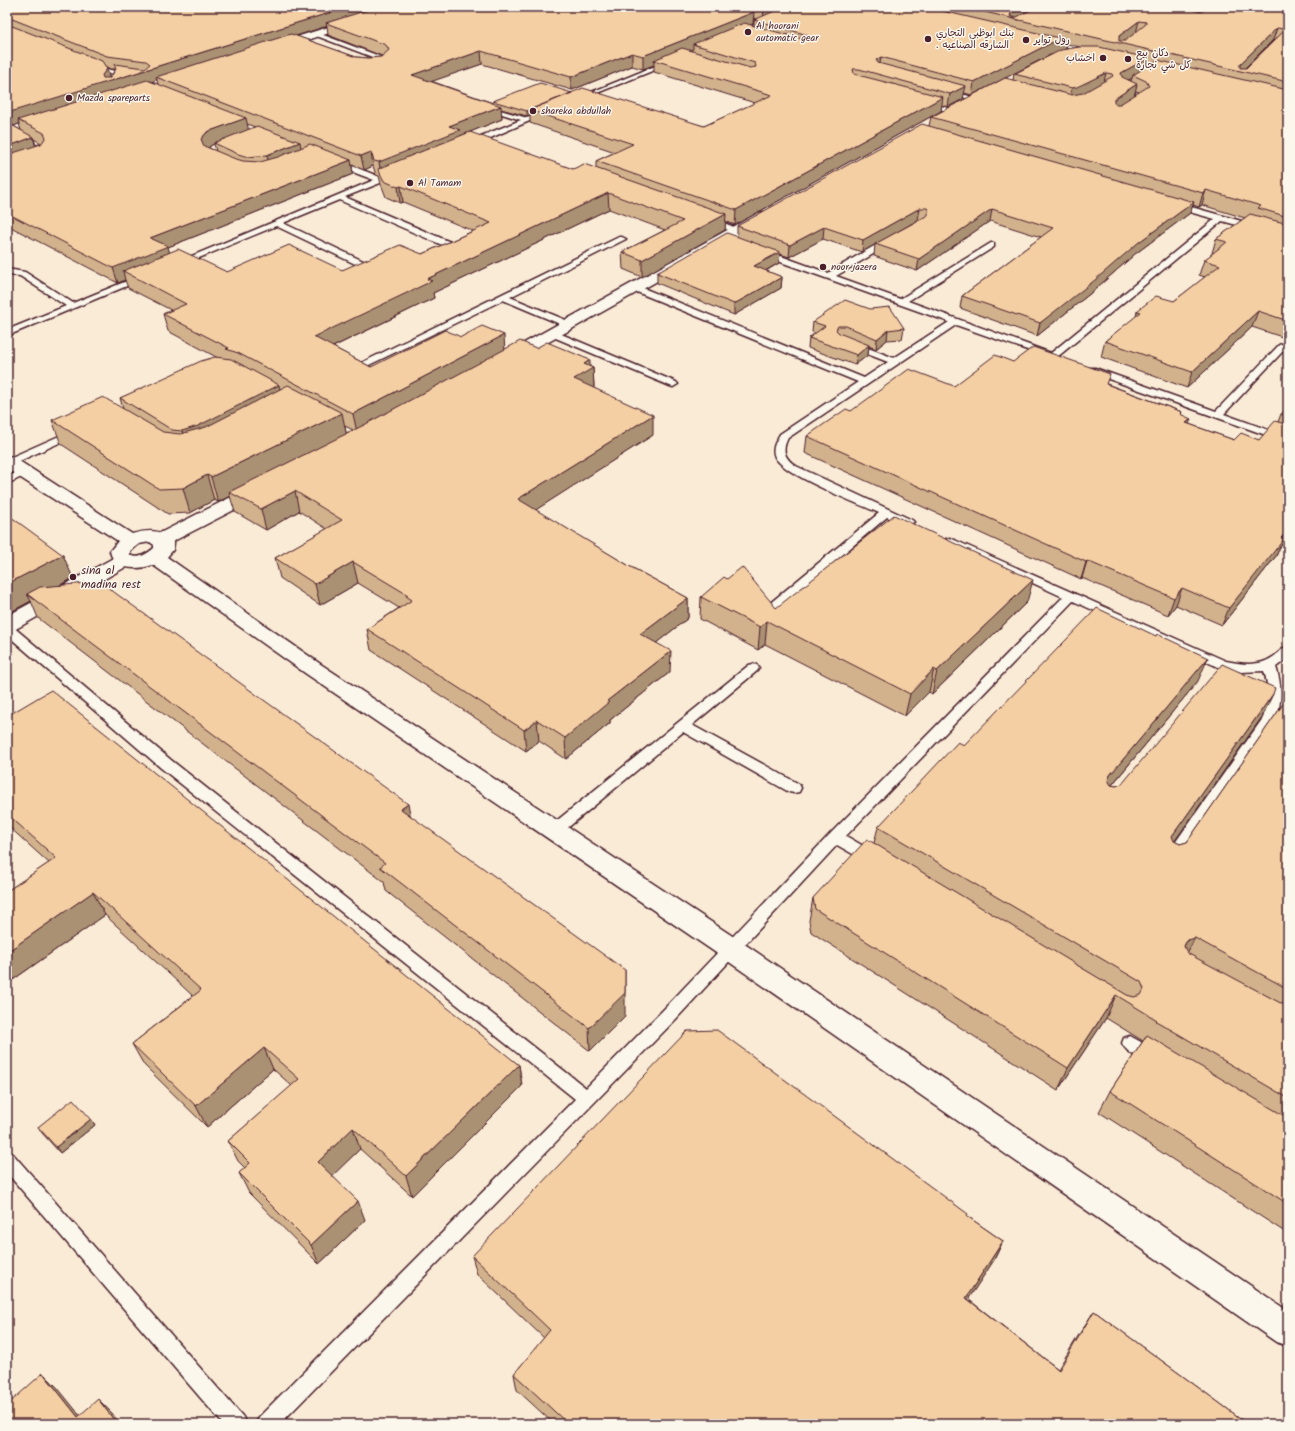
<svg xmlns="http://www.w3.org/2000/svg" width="1295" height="1431" viewBox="0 0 1295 1431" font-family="Kalam,'Playpen Sans Arabic',sans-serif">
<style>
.built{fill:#f9ebd6}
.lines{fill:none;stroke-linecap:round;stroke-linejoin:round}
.lane-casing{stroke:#4a1f2b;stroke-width:3}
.street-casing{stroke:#4a1f2b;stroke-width:3}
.secondary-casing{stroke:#4a1f2b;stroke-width:3}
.lane{fill:#fbf7ec;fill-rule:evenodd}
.street{fill:#fbf7ec;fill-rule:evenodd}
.secondary{fill:#fbf7ec;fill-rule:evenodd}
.wall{fill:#d2b28d;stroke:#4a1f2b;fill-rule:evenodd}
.shaded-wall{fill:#ab9173;stroke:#4a1f2b}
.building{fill:#f4cfa4;stroke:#4a1f2b;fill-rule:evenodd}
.poi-dot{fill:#4a1f2b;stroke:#fbf7ec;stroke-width:1.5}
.labels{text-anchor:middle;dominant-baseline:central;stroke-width:3;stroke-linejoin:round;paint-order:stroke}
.far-poi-label{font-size:10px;fill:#4a1f2b;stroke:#fbf7ec;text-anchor:start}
.poi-label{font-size:12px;fill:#4a1f2b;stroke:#fbf7ec;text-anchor:start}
</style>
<rect width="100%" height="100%" fill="#fbf7ec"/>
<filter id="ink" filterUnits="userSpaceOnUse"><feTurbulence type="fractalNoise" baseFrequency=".025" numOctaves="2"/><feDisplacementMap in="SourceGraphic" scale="8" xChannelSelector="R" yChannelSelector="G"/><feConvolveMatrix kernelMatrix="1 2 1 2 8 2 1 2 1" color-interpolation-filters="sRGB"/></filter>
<g filter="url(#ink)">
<!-- built -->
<path class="built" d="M420,7h462l406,97v1320h-1281v-1284z"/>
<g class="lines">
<defs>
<path id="lane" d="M314,33h4l69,26 3,3 -4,4h-4l1,-5 -69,-26z
M670,60l3,2 -1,1 -90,36 -5,-1z
M90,62l20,8 21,3 3,2 -3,2 -24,-4 -19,-8v-2z
M945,90h4l30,9 -3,2 -31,-9z
M924,101l31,9 1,1 -3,2 -31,-9 -1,-1z
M483,106h4l40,12 18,-7 3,2 -76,33h-6v-4l55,-22 -38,-12z
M334,161h6l40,16 12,-5h6v4l-53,21 110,47 1,2 -1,2h-6l-110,-48 -56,23 95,45 1,2 -1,2h-6l-96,-46 -94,39 -3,1 -4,-3 199,-83 -40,-15z
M1171,203h6l111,31v5l-66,-18 -166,137h-6l-94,-33 -168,113c-7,13 -3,20 8,28l116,54 2,2 -6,3 -21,-8 -116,98h-8l-2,-3 2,-3 116,-96c-22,-10 -95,-38 -104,-56 -4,-8 1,-16 5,-23l78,-52 -226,-92 -1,-2 1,-2h6l226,92 24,-16 -39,-15 -2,-2 2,-2h6l39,15 55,-36 -188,-67 -1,-2 1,-2h6l61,22 58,-34h6v4l-56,33 64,23 91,-56h3v4l-86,54 143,52 164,-134 -44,-12z
M706,218h6l29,12 -4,2h-3l-28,-10z
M619,237h3l4,2 -116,58 63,26 2,2 -2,2h-6l-64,-27 -134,65h-6l-2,-2z
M7,269l18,3 48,31 66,-27h6l1,2 -139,58v-6l59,-24 -46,-30 -13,-1z
M554,331l122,51 2,2 -5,3 -3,-1 -119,-50 -2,-2z
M1282,344l3,1 2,2 -2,2 -61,65 64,23v6l-199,-71 -2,-2 2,-2h6l121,43 63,-66z
M75,429l4,1 1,2 -1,2 -66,30 -6,1v-6z
M24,469l4,1 1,2 -1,2 -21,10v-7z
M950,538l276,123c15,3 33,6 47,-4 5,-3 9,-9 15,-11v12l-12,9c6,18 6,34 0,52l-99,142 -5,2 -5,-2 -2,-4 98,-139c6,-16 6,-31 1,-47l-23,1 -23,-5 -145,-66 -227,235 31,18 2,4 -2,4 -5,2 -5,-2 -30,-17 -161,174 -396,405h-24l3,-7 316,-318 -414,-331 -154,-133v-11l4,1 160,135 415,328 78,-79 167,-176 232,-236 -117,-54 -2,-2 2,-2z
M753,664l4,1 2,3 -2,3 -65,54 107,59 2,4 -2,4 -5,1 -5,-1 -106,-60 -124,103 -5,1 -5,-1 -2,-4 2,-4 200,-162z
M1130,1036l29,16 2,5 -2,5 -6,2c-10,-3 -27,-11 -31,-21l2,-5z
M7,1152l6,2 230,263 3,7h-23l-216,-251z"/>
<path id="street" d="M763,212l5,1 2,3 -2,3 -257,144 -6,2 -6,-2 -2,-3 2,-3 259,-144z
M259,485l6,1 3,4 -3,4 -97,50 -7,2 -7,-2 -2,-4 2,-4 99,-50z
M124,554l7,2 3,4 -3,4 -117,66 -7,2v-16l110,-60z"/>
<path id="secondary" d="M392,7h15l-2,2 -126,40h-8l-1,-2 1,-2z
M7,456l6,1 119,77c15,-4 31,-6 42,9l-1,7 -6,7 152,106 421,278 548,370v35l-12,-4 -554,-385 -417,-284 -152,-108c-16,5 -39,6 -43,-14l8,-10 -111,-72zM150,542l4,3v3c-7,6 -16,12 -24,7v-4l9,-7z"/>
</defs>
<!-- lane casing -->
<use href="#lane" class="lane-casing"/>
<!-- street casing -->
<use href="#street" class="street-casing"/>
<!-- secondary casing -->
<use href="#secondary" class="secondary-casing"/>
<!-- lane -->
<use href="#lane" class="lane"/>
<!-- street -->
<use href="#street" class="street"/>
<!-- secondary -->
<use href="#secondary" class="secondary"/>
</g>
<!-- wall -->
<path class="wall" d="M7,7h1281v332l-36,-12 -65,61 -86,-31 4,-16 31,-24 1,-6 37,-10 31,-24 -6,-2 5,-15 8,-6v-1l4,-14 29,-21 -43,-13 -3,2 -6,-2 -3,8 -55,41 -43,38 -55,44 -77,-28 2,-12 79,-59 -51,-16 -73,50 -43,-15 1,-12 -13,8 -39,-13 -34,18 -9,-3 -1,9 -13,8 16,6 -1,11 -47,27 -77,-32v-10l80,-36v-11l192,-100 2,-9 82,-37 1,-6 38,-20 -2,1 -78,40 -8,-2 -1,6 -15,8 -7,-2v6l-206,114 -10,-4v9l-83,47 -19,-8 -1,-17 43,-22 -56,-21 -176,84 1,5 -101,49 38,20 90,-30 44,12 31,-1 57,20 1,19h-1l60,48 -118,75 96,57 57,31v20l-32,25 14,29 -60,48v3l-44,36 -27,-18 -13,10 -155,-101 -4,-21 32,-21 -41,-25 -38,22 -40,-27 -5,-20 52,-29 -28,-18 -33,19 -31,-18 -5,-16 -12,6 -4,-2 -24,13 -22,1 -107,-70 -9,-24 71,-11 -3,-11 98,-40 -50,-27 -5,-17 8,-4 -43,-22 -3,-8 -7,3 -111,-58zM754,18l2,1 -2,1v6l-3,-1 2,-1zM327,26l1,9 54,21 -1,1 -12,1 -13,-1 -60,-21zM1273,40h1l-28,28h-1zM1067,44l13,3 -14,2zM1146,62l5,2 -6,3zM482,64l90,26 60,-24 11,3 11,-4v7l101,31 -51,23 -132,-33 -79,8v2l-62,-22zM105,66l5,3h5l-5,9zM1132,78l-1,3 -3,-1zM157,80l1,4 -6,-2 1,-1zM1136,91l3,1 -4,3zM501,109l26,7 3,-1v8l85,29 -19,9v7l-23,1 -113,-33 42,-17zM19,124l2,6 -8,-4zM247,124l8,3 -7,3zM34,139l7,4 -5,2zM214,144l2,7 -7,-3 1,-2zM352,165l12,5 9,-4 3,9 3,1 2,8 5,13 14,6 3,-1 70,29 -51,23 -80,16 -115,2 -58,-19 -1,-6 185,-73zM345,426l8,4 -7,3z
M813,322l91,6 -2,11 -15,1 -11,9 -7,-3 -1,9 -13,10 -47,-17 1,-10 6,-5 -3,-1z
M1013,362l94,22 75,28 -1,3 8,9 45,16h25l19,-18 3,-8 7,-7v130l-8,10 -4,9 -54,69 -46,-20 -8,10 -86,-37 -1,1 -276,-126 2,-17 44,-25 103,-25z
M7,514l66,64 -14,8 351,229 215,201 -35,35 -204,-160 -2,-9 -346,-264 -7,-17 -24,13z
M701,597l75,11 251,-6 -95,92 -3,-2 -24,24 -140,-72 -7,6 -58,-31z
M1198,681l-86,104 4,1 6,-2 140,-67 -88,124 6,3 7,-2 101,-145v537l-189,-122 11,-21 33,-50 -37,-23 -48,72 -247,-158 -2,-11 4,-23 61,-55 4,-16 86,-82z
M7,716l512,349 3,21 -110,110 -52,-47 -28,26 33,45 -46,44 -70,-71 -10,-20 6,-5 -7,-7 -10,-20 64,-55 -19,-17 -66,58 -63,-62 -12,-21 61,-48 -88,-81 -98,69v-93l42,-28 -42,-38z
M91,1119l4,6 -35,28 -18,-20 -4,-6z
M967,1216l36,25 -9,19 -26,39 90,70 25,-41 11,-17 154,113h-694l-37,-34 -3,-16 30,-36 -67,-64 -5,-18z"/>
<!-- shaded-wall -->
<path class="shaded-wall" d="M348,7h39l-61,16 1,3 -165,53 -6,-2 1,3 -134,43 -5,-3 1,4 -12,4v-15l95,-38 5,-6 3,12z
M767,7h29l-33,13 1,-12z
M1023,7h6l-1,8 -9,5 -9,-2 1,-5z
M754,12l-1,12 -54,22 -6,-2v5l-32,13 -7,-2v5l-11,4v-13z
M1139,21l-3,12 -13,11 -5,-2 1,-6z
M1277,28l-4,12 -31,31 -4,-1 2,-6z
M1068,40l-3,12 -15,3 -78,40 2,-13 79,-40z
M481,51l1,13 -69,24 -1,-13z
M632,53v13l-60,24 -1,-13z
M881,57l-2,13 -3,-10z
M1148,58l-4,13 -11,4 -1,3 -14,8 3,-13z
M1106,73l-3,13 -34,15 3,-13z
M1137,84l-3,13 -23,16 3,-14z
M966,86l-3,13 -15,8 2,-13z
M943,97l-2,14 -206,114 1,-15z
M501,106l1,13 -42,17 1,7 -80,32 -2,-13 70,-36z
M529,110l1,5 -3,1v-5z
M246,118l3,14 -35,11v1l-4,2 -5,7 -4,-14 6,-7z
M33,137l4,14 -30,11v-15z
M300,142l2,11 -33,13 -2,-11z
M371,152l2,14 -9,4 -3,-14z
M351,160l2,14 -185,73 4,14 -49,10 2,9 -7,3 -5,-15 37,-30z
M401,186l2,16 -3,1 -2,-16z
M1206,190l-4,15 -3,2 4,-14z
M608,193l1,16 -176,84 1,5 -116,56 -4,-17 113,-58z
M1194,202l-4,11 -55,41 -43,38 -55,44 3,-13 99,-81z
M920,208l-2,12 -56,32 1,-12z
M992,209l-2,12 -73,50 2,-12z
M726,214l-1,16 -83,47v-17z
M824,227l-1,12 -34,18 1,-12z
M780,252l-1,11 -25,14v-11z
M782,277l-1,11 -47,27v-11z
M1258,311l-6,16 -65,61 5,-16z
M888,330l-1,10 -11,9 1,-10z
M504,335l1,18 -148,79 -4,-18z
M869,345l-1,10 -13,10 2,-10z
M590,360v9l3,-1 1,19 -19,11 -1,-19 10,-15z
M279,385l4,18 -95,46 -6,-18z
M342,413l5,24 -118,55 1,4 -12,6 -7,-25z
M653,415v20l-133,85 -2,-21z
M1191,419l-6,16 1,-12z
M207,475l7,25 -24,13 -7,-25z
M295,491l4,20 -33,19 -5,-21z
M1288,530v7l-8,10 -4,9 -54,69 7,-17z
M63,555l10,23 -39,21 -7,-5 4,7 -24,13v-30z
M1087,561l-5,17 -1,1 5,-17z
M353,562l5,21 -38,22 -5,-21z
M1033,580l-6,22 -95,92 5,-23z
M1182,588l-6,17 -8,10 6,-17z
M688,598v20l-47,37 -1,-21z
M767,621l-2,23 -7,6 2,-23z
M671,651l-1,21 -60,48v3l-44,36 -1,-21 42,-37z
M1208,658l-10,23 -97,117 9,-23z
M934,669l-5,23 -24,24 5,-22z
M1273,694l-11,23 -100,142 10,-23z
M537,720l2,21 -13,10 -2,-21z
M408,804l5,24 -12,-19z
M93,892l12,23 -98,69v-32z
M1195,938l-12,23 -7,2 11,-23z
M625,970v46l-35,35 -1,-23z
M1116,995l-10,23 -48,72 10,-22z
M264,1048l9,21 -66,58 -11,-21z
M519,1065l3,21 -110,110 -6,-20z
M91,1119l4,6 -35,28 -4,-6z
M353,1128l7,21 -34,33 -8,-20z
M358,1201l7,19 -46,44 -8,-19z
M1003,1241l-9,19 -36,55 8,-17z
M43,1373l14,14 30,37 -9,-7z
M98,1399l14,14 8,11h-3z"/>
<!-- building -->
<path class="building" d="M7,7h341l-341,106v-89l95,37 5,8 -5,6 1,3h7l6,-9 -2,-5 31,4 5,-4 -4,-3 -39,-5 -100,-39z
M377,7h356l21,5 -111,44 -11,-3 -61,24 -90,-26 -69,24 89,31 -52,20 11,4 -81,32 -5,-1 -3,-9 -10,4 -205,-79 135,-43 65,23 13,1 12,-1 8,-7 -3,-5 -60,-22z
M758,7h9l-3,1z
M784,7h141l143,33 -15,2 -79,40 -93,-25 -5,3 2,3 88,23 -16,8 -91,-25h-6l1,5 89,23 -207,113 -140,-49 37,-17 -104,-34 54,-22 121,38 68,-31 -118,-35 28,-12 68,20 6,-1 -1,-4 -62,-19 51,-21 62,17 3,-3 -1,-2 -54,-15z
M963,7h60l-12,6 -1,3 5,2 21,-11h146l19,5 5,-3 -1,-1 -2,-1h85v75zM1139,21l7,1v2l-21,17h-6v-5zM1277,28l7,1v2l-38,37h-6v-4z
M1079,47h20l49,11 -27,15 1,4 15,7 -23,15v4l1,1h5l29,-18 -3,-5 -13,-6 24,-15 131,30v127l-30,-9 3,-2 -55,-16 -3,3 -272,-76 74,-39 67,17 11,-2 30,-17 -1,-2 -6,-1 -29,14 -5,1 -58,-14 47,-24z
M147,80l99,38 -39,14 -6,7 3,7 29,12 10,3 17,1 18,-5 32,-13 41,16 -201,78 18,8 -55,22 -106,-55v-58l34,-11 5,-7 -2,-4 -26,-13z
M540,83l32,10 -45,18 -34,-10z
M7,123h1l25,14 -26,10z
M922,124l272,78 -55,40 -44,38 -55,43 -78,-27 91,-68 -61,-19 -73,50 -44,-15 53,-29v-6l-1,-1h-7l-57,32 -39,-13 -34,18 -53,-19z
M257,126l43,16 -33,13 -19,2 -10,-3 -24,-11z
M470,132l103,37 11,-5 142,50 -84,46 -20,-8 61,-31 -75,-28 -181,86 5,2 -118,56 57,30 74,-37 16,7 21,-11 22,9 -151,79 -115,-61 -12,-4 3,-1 -66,-34 23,-10 -63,-33 55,-22 49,23 62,-27 53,25 58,-25 22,9 69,-31 -90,-37 -3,1 -14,-6 -6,-12z
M1250,214l38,10v97l-30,-10 -66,61 -87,-31 36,-29 -4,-1 19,-15 18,5 46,-36 -16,-5 23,-18 -11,-3z
M727,233l53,19 -26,14 28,11 -48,27 -77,-31z
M845,300l25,9 20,-2 14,21 -16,2 -11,9 -31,-13h-8l-2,4 3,3 30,12 -12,10 -48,-17 16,-12 -12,-4z
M520,341l16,7 11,-6 43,18 -6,4 9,4 -19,11 79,36 -135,84 113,68 57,31 -48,36 31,17 -64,50 2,1 -44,36 -28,-18 -13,10 -157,-101 45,-29 -6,-4 2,-1 -55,-33 -38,22 -40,-26 67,-38 -47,-29 -34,18 -32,-17 135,-67z
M1033,347l77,27 -4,10 76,28 -2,2 11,5 -5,4 48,17 7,-7 18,7 16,-19 13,4v105l-7,8 3,1 -55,69 -47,-20 -8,10 -87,-37 -1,1 -279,-126 39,-27 5,2 58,-42 45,17 41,-31 18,7z
M215,357l16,2 48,26 -81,41 -16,5 -10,-1 -52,-32 81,-37z
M288,385l54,28 -131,64 -4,-2 -24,13 -24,1 -107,-69 51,-23 60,35 17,2 26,-7z
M1288,407v10l-7,-3z
M7,514l56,41 -56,29z
M894,515l139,65 -96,91 -3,-2 -24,25 -143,-73 -7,6 -59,-30 23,-20 3,2 15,-12 34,41z
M100,582l308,222 -7,5 224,161v23l-36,35 -209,-161 5,-4 -358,-269 13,-7z
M1097,608l59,28 1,-2 51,24 -98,117 -2,5 3,5 5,1 6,-2 100,-120 53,24 -2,6 -101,142 2,5 6,3 7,-2 101,-145v292l-93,-51 -8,2 -3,6 3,7 101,54v91l-132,-77 1,-1 -41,-25 -48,73 -253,-159 -2,-11 54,-59 260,156 7,2 7,-2 3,-6 -3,-7 -263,-155 80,-85 6,3z
M51,690l468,375 -113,111 -53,-48 -35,34 40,39 -47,44 -72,-72 11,-10 -22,-22 71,-62 -35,-31 -68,58 -64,-62 69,-54 -108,-98 -86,60v-61l49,-33 -49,-44v-98z
M717,1030l251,184 -1,2 36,25 -37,57 93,72 35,-59 154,113h-680l-54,-50 36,-44 -78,-74 215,-225z
M1147,1035l141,83v86l-178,-113z
M73,1099l18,20 -35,28 -18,-20z
M43,1373l35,44 20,-18 19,25h-110v-19z"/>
</g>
<!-- markers -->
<g class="poi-dot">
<circle cx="748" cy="32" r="4"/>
<circle cx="928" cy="39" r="4"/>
<circle cx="1026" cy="40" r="4"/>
<circle cx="1103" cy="58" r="4"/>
<circle cx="1128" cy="59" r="4"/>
<circle cx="69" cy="98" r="4"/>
<circle cx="533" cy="111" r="4"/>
<circle cx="410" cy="183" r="4"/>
<circle cx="823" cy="267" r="4"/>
<circle cx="73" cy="577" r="4"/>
</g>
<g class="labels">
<!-- far-poi labels -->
<g class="far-poi-label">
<text x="756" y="26">Al hoorani<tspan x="756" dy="12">automatic gear</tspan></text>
<text x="936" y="33">بنك ابوظبي التجاري<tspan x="936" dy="12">. الشارقه الصناعيه</tspan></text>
<text x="1034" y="40">رول تواير</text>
<text x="1136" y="53">دكان بيع<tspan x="1136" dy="12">كل شي نجارة</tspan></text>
<text x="1095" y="58" text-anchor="end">اخشاب</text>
<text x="77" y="98">Mazda spareparts</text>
<text x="541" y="111">shareka abdullah</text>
<text x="418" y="183">Al Tamam</text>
<text x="831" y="267">noor jazera</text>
</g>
<!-- poi labels -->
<g class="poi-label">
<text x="81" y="570">sina al<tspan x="81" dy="14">madina rest</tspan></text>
</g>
</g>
<!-- margin -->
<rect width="1295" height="1431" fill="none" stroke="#fbf7ec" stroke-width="24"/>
<rect x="12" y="12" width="1271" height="1407" fill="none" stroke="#4a1f2b" stroke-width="1.5" filter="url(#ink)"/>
</svg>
